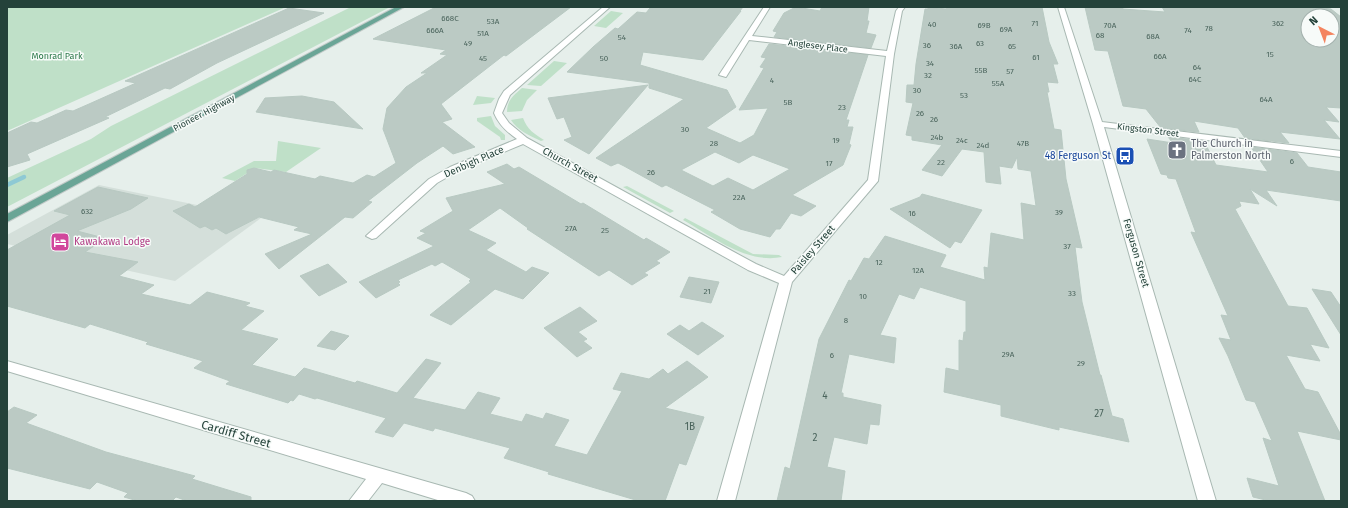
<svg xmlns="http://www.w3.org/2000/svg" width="1348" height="508" viewBox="0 0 1348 508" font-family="'Fira Sans',sans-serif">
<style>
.built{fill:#d4dfda}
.green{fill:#bfe0c8}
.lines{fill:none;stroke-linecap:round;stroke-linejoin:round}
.stream{stroke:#8ec9d4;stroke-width:4.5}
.building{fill:#bbcac4;stroke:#b8c9c2;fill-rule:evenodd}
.minor-casing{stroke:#a8b8b2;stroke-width:2}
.major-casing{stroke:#c2cac8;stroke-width:2}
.minor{fill:#fff;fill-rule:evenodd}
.major{fill:#6aa596;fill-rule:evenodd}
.labels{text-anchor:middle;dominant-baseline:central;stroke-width:3;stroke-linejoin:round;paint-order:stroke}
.number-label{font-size:8px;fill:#4a645c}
.far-street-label{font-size:9px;fill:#24423a;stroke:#f7fbf9}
.far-park-label{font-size:9px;fill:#2d7a4b;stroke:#f7fbf9}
.worship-label{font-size:10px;fill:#5b616d;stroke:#f7fbf9;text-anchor:start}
.transit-label{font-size:10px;fill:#164399;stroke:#f7fbf9;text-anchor:end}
.street-label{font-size:10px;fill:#24423a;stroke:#f7fbf9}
.hotel-label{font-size:10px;fill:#b23c85;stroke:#f7fbf9;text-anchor:start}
.near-number-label{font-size:10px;fill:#4a645c}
.near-street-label{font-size:12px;fill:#24423a;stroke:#f7fbf9}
</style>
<rect width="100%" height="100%" fill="#e6efeb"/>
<!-- built -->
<path class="built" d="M99,185l162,33 -86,63 -168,-37v-9z"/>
<!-- green -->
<path class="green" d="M7,7h279l-279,124z
M351,7h39l-383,200v-29l84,-39 20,-13z
M611,11l12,2 -17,15 -12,-2z
M554,61l13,2 -26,23 -14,-1z
M522,88l15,2 -10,10 -5,11 -15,1c0,-12 7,-17 15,-24z
M477,96l18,2 -4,5 -18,2z
M491,116l4,10 10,9v5h-4l-1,-3 -23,-16v-3z
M523,118c4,11 11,16 21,22l-3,1c-11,-5 -24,-11 -30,-21z
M278,141l43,7 -35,24 -31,-4 -20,13 -13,-3 32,-17h22z
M627,186l47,25 -4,2 -47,-26z
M685,218l68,36 26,1 3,2c-36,7 -69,-20 -99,-37z"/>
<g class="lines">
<!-- stream -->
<path class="stream" d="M7,185l17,-8"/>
</g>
<!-- building -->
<path class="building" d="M436,7h135l-65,49 -2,-1 -63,49 11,15 -10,3 33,25 -22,7 -10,-8 -26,17 -49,38 4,1 -19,16 -8,-1 -66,52 -14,-15 47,-20 -18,-4 5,-3 -40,-10 -33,17 -10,-6 -4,2 -7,-4 -5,2 -27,-17 16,-7 6,3 52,-33v-4l7,-2 17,4 3,-2 41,9 5,-3 33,7 14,-8 7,2 22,-14 -13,-34 4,-21 19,-21 21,-14h-6l26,-18 -7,-1 6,-4 -73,-11z
M656,7h87l-3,4h1l-38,49 -60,-8 -3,13 87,25 9,17 -30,21 34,15 14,-8 14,-27 -29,2 25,-42 -4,-1 6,-9 -5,-1 8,-13 99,11 -22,65h3l-2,7h6l-4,17 2,1 -8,20 -51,30 24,11 -15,10 -10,-3 -11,16h-4l-6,8 -30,-8 -29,-17 4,-2 -49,-25 -4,2 -38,-21 -6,-3 -7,3 -15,-8 88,-59 -35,-11v-5l-82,-11 26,-25 22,-19 3,1 19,-17 9,1 4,-5zM715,152l24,11 14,-8 37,14 -37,21 -25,-12 -15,8 -32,-16z
M796,7l24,4 2,-4h47l-2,14h2l-3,12 10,2 -5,13 -97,-11 3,-5 -4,-1 11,-18z
M928,7l18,2 1,-2h95l7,35 9,22h-5l5,19 -11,-1 2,10h-2l7,37 7,1 5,49 16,69 -7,-1 7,55 18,73h1l11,41 11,3 6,23 -70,-15v3l-58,-14v-11l-57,-13 2,-24 13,3v-31l4,1 1,-9h2v-31l-46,-14 -6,12 -15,-5 -19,41 16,3 -2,25 -45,-9 -8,39h2v4l38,8 -2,20 -9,-1 -3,20 -33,-7 -7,30 18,4 -4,30h-64l8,-34 5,2 29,-130 30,-59 2,1 13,-23 5,1 16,-23 61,19 -6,12 45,13 -1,-13 4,1 3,-35 33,7 -3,-37 15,3 -5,-35 -13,-2 -1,-12 -5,11 -13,-2 2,18 -15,-2 -2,-30 -22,-3 -20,27 -20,-6 20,-25 -30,-5v-4l-6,-1 7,-32 -7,-1 1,-17h7l2,-21 9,-55h3z
M1085,7h37l1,2 42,3 -3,-5h152l17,2 10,8v91l-15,-1 13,15 -15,-2 16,19 -60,-7 9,11 -44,-5 -7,-10 -44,-7 5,11 -38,-4 -15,-19 -23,-3 -15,-55 -13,-1zM1308,16h24v24h-24z
M289,8l35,5 -107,50 -47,26 -5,-1 -60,29 4,1 -82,36 3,6 -23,7v-34l24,-11 6,1 29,-13 7,1 16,-7 47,-21 -11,-2z
M648,85l-59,69 -25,-14 8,-3 -8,-20 -7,2 -9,-21z
M302,96l32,6 29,27 -107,-17 9,-14z
M1168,137l36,4 12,24 52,7 -17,-25 46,6 11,14 33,5v29l-75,-11 11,16 -27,-17 9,15 -20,-3 2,5 -6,3 53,97 19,2 22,40 -19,-4 10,17 -34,-6 19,34 13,3 23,43v5l-44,-9 28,70h-55l-17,-4 -6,-19 32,8 -16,-48 9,3 -17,-39 -9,-2 -18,-44 -9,-18 12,2 -10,-25 7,1 -37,-84 5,1 -20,-54 -8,-1 -1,-3 -6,-1 -14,-35 26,4z
M507,164l7,5 5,-2 62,37 2,-1 61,37 2,-2 24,14 -14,9 4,2 -16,10 4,2 -16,10 -23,-15 -10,6 -72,-47 1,-1 -28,-20 -32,22 28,13 -10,7 40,22 6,-5 17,6 -26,26 -28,-10 -44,36 -21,-10 41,-33 -2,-1 2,-2 -29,-17 -7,4 -3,-2 -34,16 2,2 -2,1 2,2 -24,13 -17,-16 75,-36 -17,-8 9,-5 -6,-2 33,-20 -7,-13 59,-14 -18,-12z
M98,187l50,11 -17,11 -54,22 27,7 -7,4h3l-15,10 53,10 -19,14 35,9 -13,9 49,11 17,-13 43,11 -5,3 19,5 -23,19 37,9 -26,26 43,12 9,-9 51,15 2,-2 40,12 29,-34 15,4 -28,35 52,12 13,-18 22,6 -10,16 32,8 4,-8 17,5 3,-6 23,7 -15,26 33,9 35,-64 -9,-2 8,-16 28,6 14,-10 5,5 19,-13 21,16 -43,31 39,9 -18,48 -7,-2 -14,38h-26l-91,-27 1,-2 -45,-14 6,-10 -75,-20 -2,3 -29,-8 -11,14 -18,-5 11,-14 -69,-20 -2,1 -16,-5 -6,7 -2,-1 -3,3 -62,-19 4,-3 -36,-13 9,-7 -57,-17 2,-2 -58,-18 -5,4 -78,-22v-56l63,-35 -16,-4z
M922,194l60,16 -21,33 -6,-2 -5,7 -60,-39 30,-12z
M328,264l19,18 -28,14 -19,-20z
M689,277l30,5 -8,21 -31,-6z
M1312,289l19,3 10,15v28z
M580,307l17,14 -19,11 9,7 -4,2 9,7 -15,9 -33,-29z
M702,322l22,14 -26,19 -31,-21 13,-9 9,6z
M331,331l18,5 -14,14 -18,-4z
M14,407l23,8 -11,8 80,29 89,24 -3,3 59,18v4h-64l-11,-4 -4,4h-34l-14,-4 4,-4 -31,-11 -7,7 -83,-21v-56z"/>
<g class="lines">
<defs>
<path id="minor" d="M603,7h7l-100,88 -8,18 7,10 18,15 205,113 24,13 28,12 84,-96 18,-124 -137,-16 -23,37 -7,-2 45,-68h6l-18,29 135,15 9,-40 3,-4h6l-3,4 -8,43 -16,127 -86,101 -57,219h-18l62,-218 -31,-13 -225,-126 -65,27 -21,12 -61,55 -4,1 -6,-3 63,-57 21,-12 67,-28c-10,-7 -18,-14 -23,-26l5,-14 5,-8z
M1058,7h6l38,115 239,29v6l-237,-30 112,374h-18l-105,-377z
M7,361l459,132 6,3 3,5h-34l-59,-18 -14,18h-19l17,-22 -359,-108z"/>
<path id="major" d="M396,7h8l-397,215v-8z"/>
</defs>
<!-- minor casing -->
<use href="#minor" class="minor-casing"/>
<!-- major casing -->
<use href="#major" class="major-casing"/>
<!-- minor -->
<use href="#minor" class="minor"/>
<!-- major -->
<use href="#major" class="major"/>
</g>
<!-- icons -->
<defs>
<symbol id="church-square" viewBox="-11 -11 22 22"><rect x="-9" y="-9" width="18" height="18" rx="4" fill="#6b7280" stroke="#f7fbf9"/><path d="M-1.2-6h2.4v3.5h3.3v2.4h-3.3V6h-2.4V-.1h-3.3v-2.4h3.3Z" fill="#fff"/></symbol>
<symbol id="bus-square" viewBox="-11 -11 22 22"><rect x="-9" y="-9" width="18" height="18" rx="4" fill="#1a4fb4" stroke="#f7fbf9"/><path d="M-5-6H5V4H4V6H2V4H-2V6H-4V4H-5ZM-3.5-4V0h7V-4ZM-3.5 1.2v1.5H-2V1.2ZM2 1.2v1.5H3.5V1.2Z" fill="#fff"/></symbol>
<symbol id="hotel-square" viewBox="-11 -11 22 22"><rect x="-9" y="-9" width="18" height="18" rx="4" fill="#d1479c" stroke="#f7fbf9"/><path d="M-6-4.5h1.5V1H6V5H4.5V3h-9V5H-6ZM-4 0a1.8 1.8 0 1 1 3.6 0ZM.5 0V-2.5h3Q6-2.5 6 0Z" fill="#fff"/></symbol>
</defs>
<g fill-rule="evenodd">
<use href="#church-square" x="1166" y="139" width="22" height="22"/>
<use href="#bus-square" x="1114" y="145" width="22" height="22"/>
<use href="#hotel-square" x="49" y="231" width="22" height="22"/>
</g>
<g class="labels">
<!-- number labels -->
<g class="number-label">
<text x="450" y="18">668C</text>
<text x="493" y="21">53A</text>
<text x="1035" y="23">71</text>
<text x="1278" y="23">362</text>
<text x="932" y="24">40</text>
<text x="984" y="25">69B</text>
<text x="1110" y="25">70A</text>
<text x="1209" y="28">78</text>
<text x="1006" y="29">69A</text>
<text x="435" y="30">666A</text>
<text x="1188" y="30">74</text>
<text x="483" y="33">51A</text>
<text x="1100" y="35">68</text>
<text x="1153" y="36">68A</text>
<text x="622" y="37">54</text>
<text x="468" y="43">49</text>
<text x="980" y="43">63</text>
<text x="927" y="45">36</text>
<text x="956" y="46">36A</text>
<text x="1012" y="46">65</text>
<text x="1270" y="54">15</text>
<text x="1160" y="56">66A</text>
<text x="1036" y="57">61</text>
<text x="483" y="58">45</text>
<text x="604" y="58">50</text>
<text x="930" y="63">34</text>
<text x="1197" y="67">64</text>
<text x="981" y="70">55B</text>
<text x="1010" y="71">57</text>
<text x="928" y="75">32</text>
<text x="1195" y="79">64C</text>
<text x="772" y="80">4</text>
<text x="998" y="83">55A</text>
<text x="917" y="90">30</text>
<text x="964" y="95">53</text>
<text x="1266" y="99">64A</text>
<text x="788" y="102">5B</text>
<text x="842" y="107">23</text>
<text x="920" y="113">26</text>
<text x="934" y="119">26</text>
<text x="685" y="129">30</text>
<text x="937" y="137">24b</text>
<text x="836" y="140">19</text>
<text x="962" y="140">24c</text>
<text x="714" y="143">28</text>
<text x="1023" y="143">47B</text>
<text x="983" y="145">24d</text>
<text x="1292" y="161">6</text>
<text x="941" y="162">22</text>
<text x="829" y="163">17</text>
<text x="651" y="172">26</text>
<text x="739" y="197">22A</text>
<text x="87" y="211">632</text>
<text x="1059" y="212">39</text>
<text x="912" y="213">16</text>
<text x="571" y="228">27A</text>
<text x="605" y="230">25</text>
<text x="1067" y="246">37</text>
<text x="879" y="262">12</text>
<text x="918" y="270">12A</text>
<text x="707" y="291">21</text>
<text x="1072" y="293">33</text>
<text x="863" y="296">10</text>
<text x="846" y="320">8</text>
<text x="1008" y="354">29A</text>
<text x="832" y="355">6</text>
<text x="1081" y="363">29</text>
</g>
<!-- far-street labels -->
<g class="far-street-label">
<text transform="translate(818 46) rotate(7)">Anglesey Place</text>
<text transform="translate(204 113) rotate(-28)">Pioneer Highway</text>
<text transform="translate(1148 130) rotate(7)">Kingston Street</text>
</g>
<!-- far-park labels -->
<g class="far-park-label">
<text x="57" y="56">Monrad Park</text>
</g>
<!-- worship labels -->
<g class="worship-label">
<text x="1191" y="144">The Church in<tspan x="1191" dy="12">Palmerston North</tspan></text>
</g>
<!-- transit labels -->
<g class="transit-label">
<text x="1111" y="156">48 Ferguson St</text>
</g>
<!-- street labels -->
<g class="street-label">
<text transform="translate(474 162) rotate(-24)">Denbigh Place</text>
<text transform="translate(570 165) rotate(29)">Church Street</text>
<text transform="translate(813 250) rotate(-49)">Paisley Street</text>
<text transform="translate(1136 253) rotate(74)">Ferguson Street</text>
</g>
<!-- hotel labels -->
<g class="hotel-label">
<text x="74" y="242">Kawakawa Lodge</text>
</g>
<!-- near-number labels -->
<g class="near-number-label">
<text x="825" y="396">4</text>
<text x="1099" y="414">27</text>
<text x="690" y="427">1B</text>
<text x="815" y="438">2</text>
</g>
<!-- near-street labels -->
<g class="near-street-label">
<text transform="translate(236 434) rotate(16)">Cardiff Street</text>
</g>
</g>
<!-- border -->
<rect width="1348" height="508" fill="none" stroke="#24423a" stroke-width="16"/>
<!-- north arrow -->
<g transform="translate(1320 28) rotate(318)"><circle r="19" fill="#f7fbf9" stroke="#a3b1ad"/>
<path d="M0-3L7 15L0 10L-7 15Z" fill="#f4845f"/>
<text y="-6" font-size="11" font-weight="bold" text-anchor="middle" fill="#24423a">N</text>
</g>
</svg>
